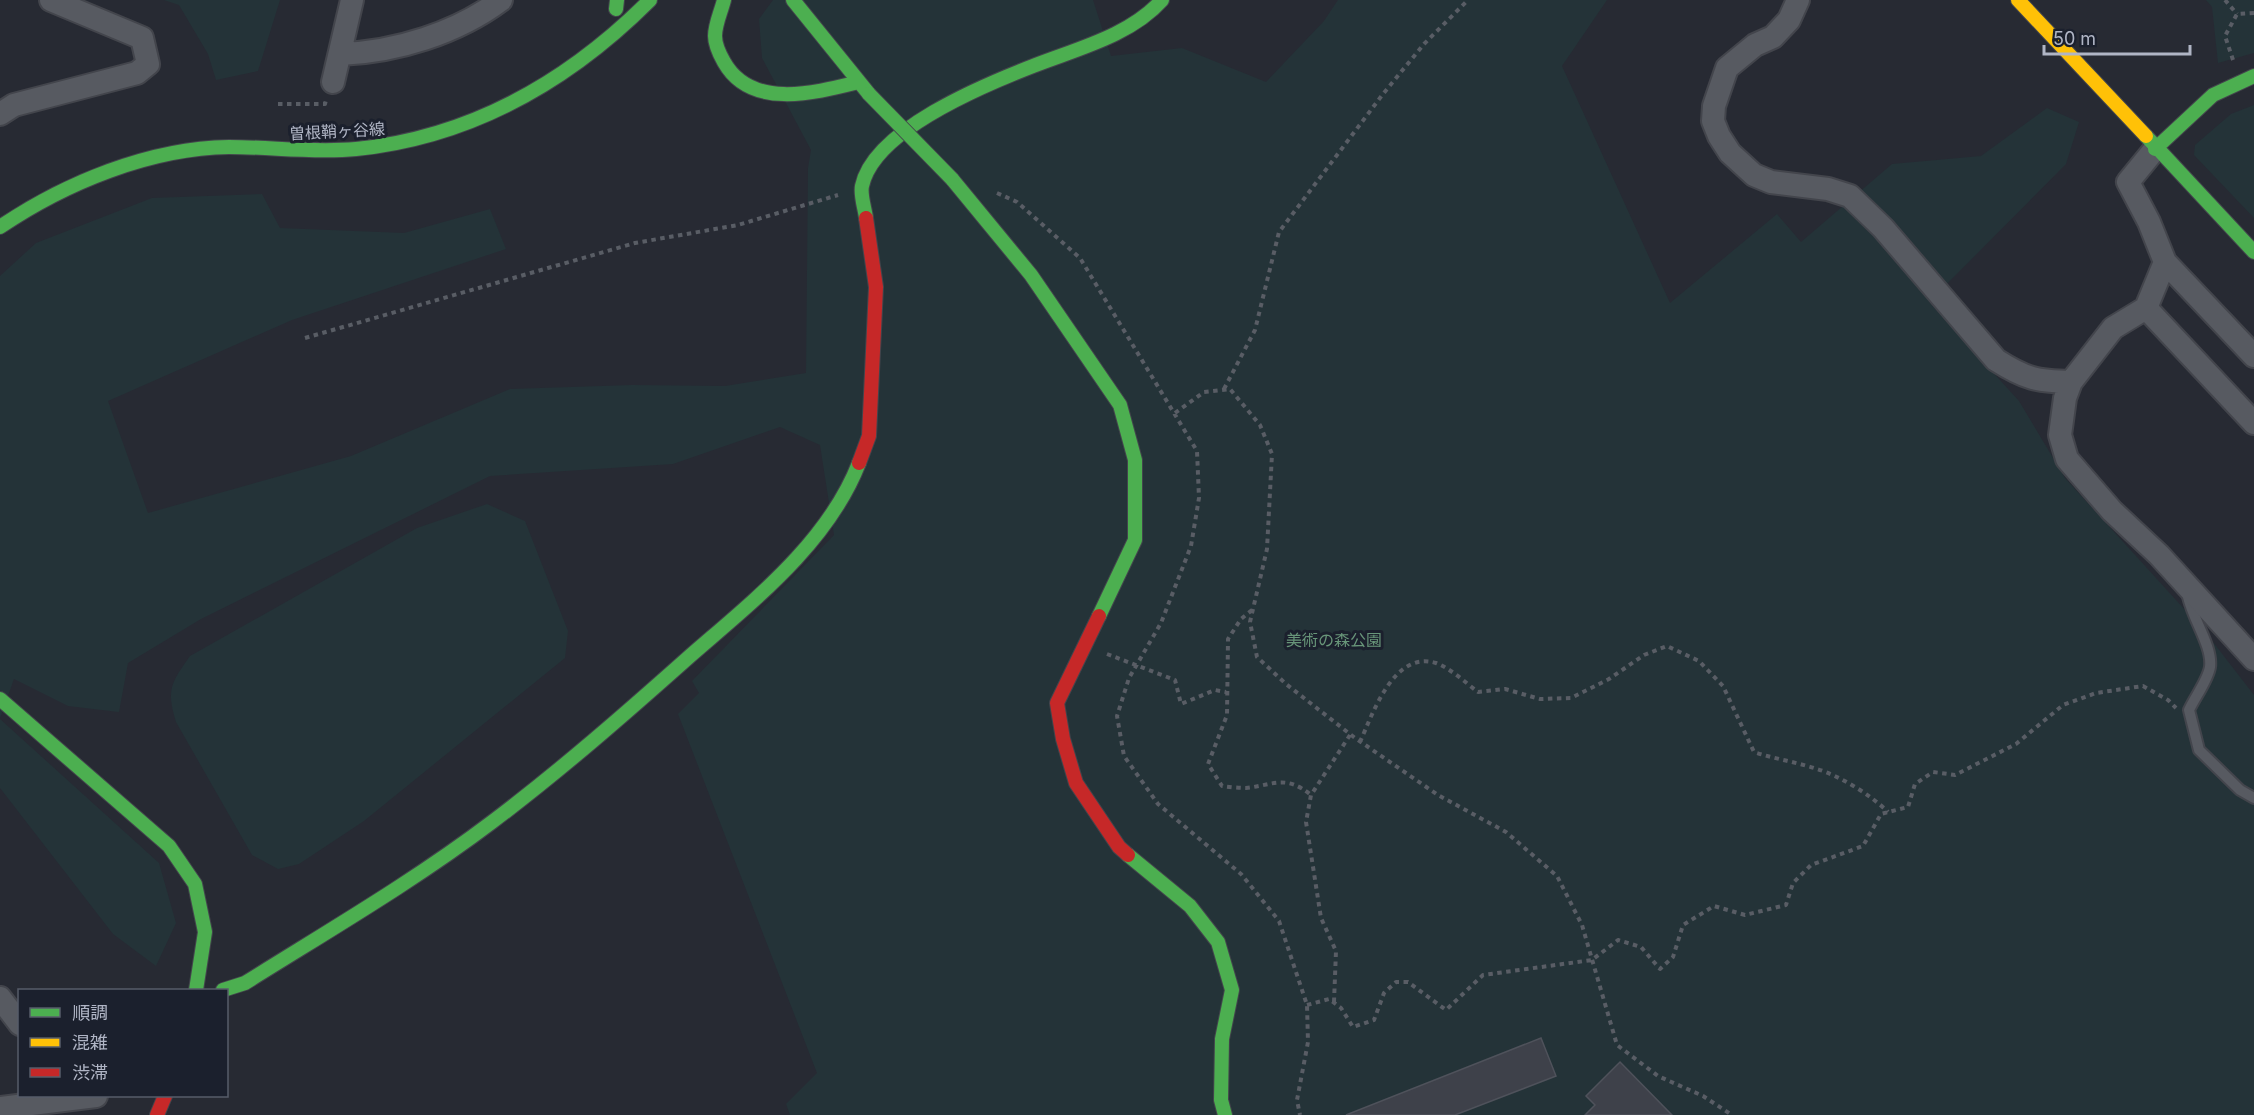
<svg xmlns="http://www.w3.org/2000/svg" width="2254" height="1115" viewBox="0 0 2254 1115" font-family="Inter,'Noto Sans JP',sans-serif">
<style>
.green{fill:#243338}
.building{fill:#3e414a;stroke:#4f525b;stroke-width:1.5}
.lines{fill:none;stroke-linecap:round;stroke-linejoin:round}
.lane-casing{stroke:#43454c;stroke-width:14}
.street-casing{stroke:#43454c;stroke-width:26}
.fast-casing{stroke:#43454c;stroke-width:16}
.slow-casing{stroke:#43454c;stroke-width:16}
.jam-casing{stroke:#43454c;stroke-width:16}
.path{stroke:#595d65;stroke-width:4;stroke-dasharray:4.5 4.5;stroke-linecap:butt}
.lane{stroke:#575a61;stroke-width:10}
.street{stroke:#575a61;stroke-width:22}
.fast{stroke:#4caf50;stroke-width:14}
.slow{stroke:#ffc107;stroke-width:14}
.jam{stroke:#c62828;stroke-width:14}
.fast-bridge-casing{stroke:#43454c;stroke-width:16;stroke-linecap:butt}
.fast-bridge{stroke:#4caf50;stroke-width:14}
.labels{text-anchor:middle;dominant-baseline:central;stroke-width:6;stroke-linejoin:round;paint-order:stroke}
.street-label{font-size:16px;fill:#b0b5c5;stroke:#1b202d}
.park-label{font-size:16px;fill:#689579;stroke:#1b202d}
</style>
<rect width="100%" height="100%" fill="#272a33"/>
<!-- green -->
<path class="green" d="M164,0h116l-22,71 -42,9 -8,-26 -29,-49z
M773,0h320l18,56 71,-8 84,34 58,-61 14,-21h269l-45,66 108,237 107,-89 24,28 91,-78 89,-8 66,-48 32,14 -13,42 -137,138 90,99 46,77 141,155 48,62v420h-1464l-4,-11 31,-31 -139,-359 21,-21 -7,-12 142,-146 -14,-90 -40,-18 -107,37 -183,12 -289,143 -73,44 -9,49 -51,-6 -54,-27 -14,39v-442l36,-33 116,-45 110,-4 18,34 124,5 86,-24 16,40 -214,71 -184,81 40,112 203,-57 159,-67 122,-4 93,1 81,-13 2,-205 3,-18 -49,-92 -3,-39z
M2206,0h48v53l-36,10 -6,-56z
M2254,105v113l-60,-63 1,-10 36,-31z
M487,504l38,17 43,110 -3,27 -201,163 -65,43 -21,5 -26,-14 -76,-133c-10,-33 -5,-39 14,-66l227,-128z
M0,719l159,144 17,60 -20,43 -43,-32 -113,-146z"/>
<!-- building -->
<path class="building" d="M1541,1038l15,38 -101,39h-109z
M1620,1062l52,53h-87l10,-10 -9,-9z"/>
<g class="lines">
<defs>
<path id="lane" d="M2187,591c2,23 26,54 23,76 -2,13 -15,30 -21,43l10,40 41,40 14,8"/>
<path id="street" d="M1798,0l-9,20 -16,17 -18,8 -28,23 -13,38 -1,15 6,15 11,17 24,22 17,7 57,7 22,7 33,32 113,132c30,19 40,21 75,22
M341,54c55,-2 116,-21 160,-54
M333,82l19,-82
M0,114l14,-9 123,-32 11,-9 -6,-26 -91,-38
M2155,149l-27,33 21,40 16,40 89,94
M2165,262l-19,46 -33,20 -42,54 -6,16 -5,37 7,24 45,52 47,44 95,104
M2146,308l108,115
M0,998l20,26
M0,1108l96,-12"/>
<path id="fast" d="M724,0c-3,12 -9,24 -9,36 0,9 5,19 9,26 27,48 91,31 135,20
M793,0l76,94
M616,9l1,-9
M2146,136l108,116
M2155,149l58,-54 41,-19
M952,179l79,96 89,130 15,55v80l-36,76
M866,218c-1,-9 -6,-23 -4,-32 12,-56 122,-101 171,-120 43,-17 97,-30 129,-66
M0,227c65,-44 150,-79 229,-80 43,0 85,6 127,2 116,-12 213,-68 294,-149
M0,699l169,147 26,38 10,48 -9,58
M1128,855l62,51 28,36 14,48 -10,49 -1,61 4,15
M223,990l22,-7c83,-52 169,-102 247,-161 69,-52 134,-109 198,-166 63,-55 138,-113 169,-193"/>
<path id="slow" d="M2018,0l128,136"/>
<path id="jam" d="M859,463l10,-27 7,-149 -10,-69
M1099,616l-42,87 6,36 13,44 43,64 9,8
M157,1115l8,-19"/>
</defs>
<!-- lane casing -->
<use href="#lane" class="lane-casing"/>
<!-- street casing -->
<use href="#street" class="street-casing"/>
<!-- fast casing -->
<use href="#fast" class="fast-casing"/>
<!-- slow casing -->
<use href="#slow" class="slow-casing"/>
<!-- jam casing -->
<use href="#jam" class="jam-casing"/>
<!-- path -->
<path class="path" d="M2225,0l12,14
M2233,60l-8,-24 12,-22 17,-1
M278,104h47l1,-4
M997,193l20,9 63,56 117,193 2,47 -8,48 -30,77 -32,55 -12,38 7,40 34,48 83,70 38,47 28,84 1,37 -11,58 3,15
M305,338l330,-95 103,-18 100,-30
M1224,389l31,-59 24,-98 104,-138 41,-50 44,-44
M1175,413l29,-21 26,-3 30,36 12,29 -5,95 -17,73 7,35 29,27 69,54 83,57 68,37 51,44 25,49 35,120 41,31 45,20 29,19
M1252,610l-11,9 -13,20 -1,76 -19,49 14,22c7,1 16,2 24,2 28,-3 39,-14 65,7
M1107,654l68,26 6,24 34,-14 11,2
M1360,742c13,-29 34,-92 76,-79 14,5 30,20 42,29l27,-3 35,10 31,-1 38,-19 35,-24 23,-9 32,15 24,25 31,66c21,7 42,10 63,17 23,7 54,26 71,43
M1334,1002l2,-51 -15,-33 -15,-96 5,-27 39,-60
M1307,1005l22,-6 12,9 12,19 21,-7 10,-27 12,-11h12l38,28 37,-35 109,-15 26,-20 23,7 19,22 13,-12 10,-32 31,-19 31,9 41,-10 7,-22 18,-18 52,-19 18,-32 27,-7 7,-23 18,-12 22,3 61,-31 47,-39 33,-12 47,-7 25,14 8,8"/>
<!-- lane -->
<use href="#lane" class="lane"/>
<!-- street -->
<use href="#street" class="street"/>
<!-- fast -->
<use href="#fast" class="fast"/>
<!-- slow -->
<use href="#slow" class="slow"/>
<!-- jam -->
<use href="#jam" class="jam"/>
<defs>
<path id="fast-bridge" d="M869,94l83,85"/>
</defs>
<!-- fast-bridge casing -->
<use href="#fast-bridge" class="fast-bridge-casing"/>
<!-- fast-bridge -->
<use href="#fast-bridge" class="fast-bridge"/>
</g>
<g class="labels">
<!-- street labels -->
<g class="street-label">
<text transform="translate(337 131) rotate(-3)">曽根鞘ヶ谷線</text>
</g>
<!-- park labels -->
<g class="park-label">
<text x="1334" y="640">美術の森公園</text>
</g>
</g>
<!-- legend -->
<rect x="18" y="989" width="210" height="108" fill="#1b202d" stroke="#575c6a" stroke-width="1.5"/>
<rect x="30" y="1008" width="30" height="9" fill="#4caf50" stroke="#575c6a" stroke-width="1.5"/>
<text x="72" y="1019" font-size="18" fill="#b0b5c5">順調</text>
<rect x="30" y="1038" width="30" height="9" fill="#ffc107" stroke="#575c6a" stroke-width="1.5"/>
<text x="72" y="1049" font-size="18" fill="#b0b5c5">混雑</text>
<rect x="30" y="1068" width="30" height="9" fill="#c62828" stroke="#575c6a" stroke-width="1.5"/>
<text x="72" y="1079" font-size="18" fill="#b0b5c5">渋滞</text>
<!-- scale -->
<path d="M2044 45v9h146v-9" fill="none" stroke="#b0b5c5" stroke-width="3"/>
<text x="2053" y="45" font-size="18" fill="#b0b5c5" stroke="#1b202d" stroke-width="4.5" paint-order="stroke">50 m</text>
</svg>
